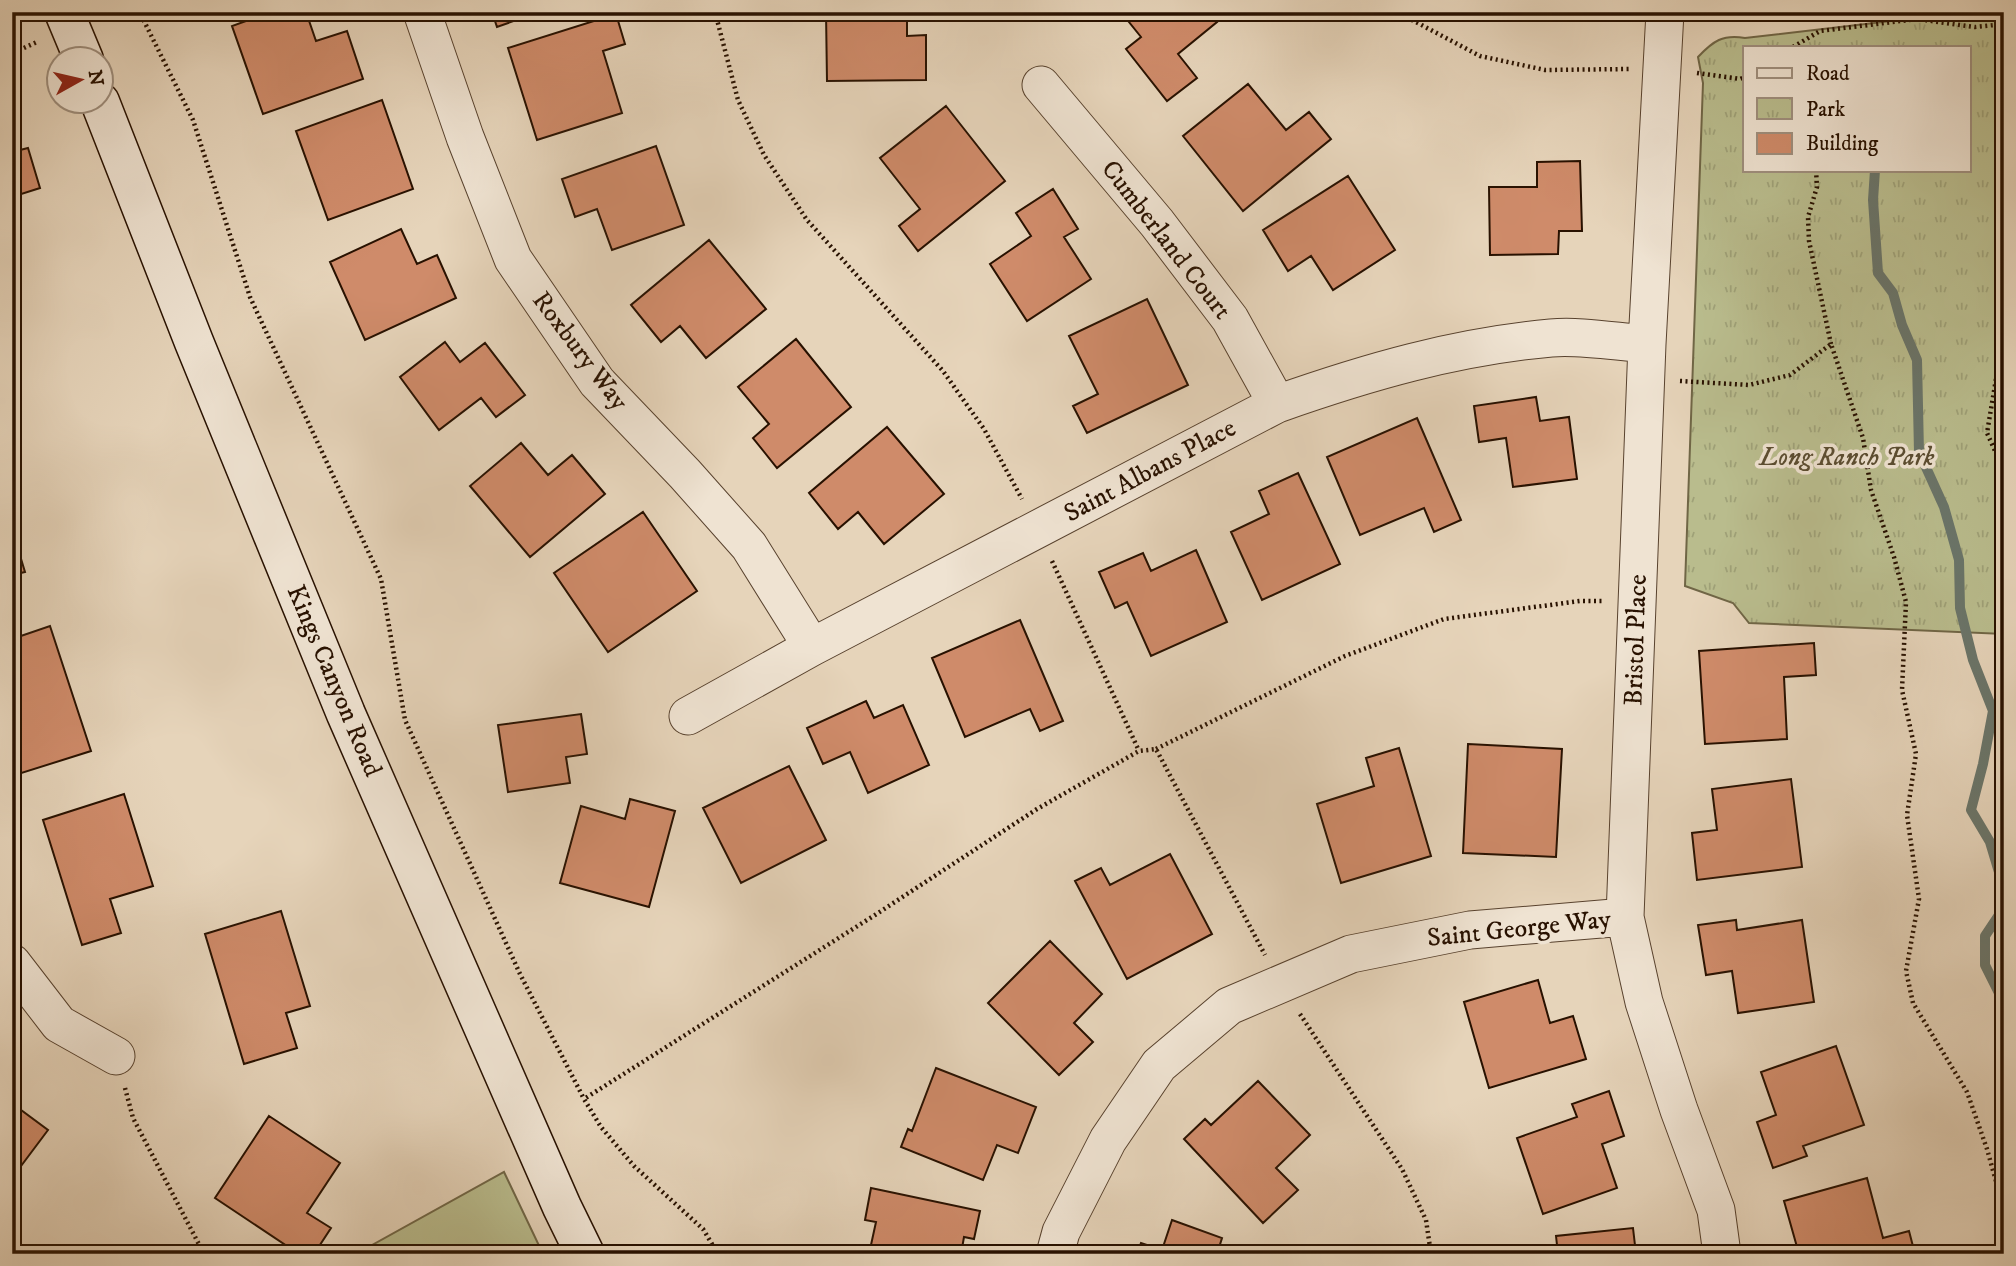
<svg xmlns="http://www.w3.org/2000/svg" width="2016" height="1266" viewBox="0 0 2016 1266" font-family="'IM FELL DW Pica',serif">
<style>
.grass{fill:#b9bc8d;stroke:#706646;stroke-width:2}
.park{fill:url(#park-tufts);stroke:#706646;stroke-width:2;fill-rule:evenodd}
.lines{fill:none;stroke-linecap:round;stroke-linejoin:round}
.stream{stroke:#6a756a;stroke-width:10}
.building{fill:#cf8b6a;stroke:#281100;stroke-width:2}
.street-casing{stroke:#58422e;stroke-width:39}
.secondary-casing{stroke:#281100;stroke-width:41}
.path{stroke:#281100;stroke-width:4.5;stroke-dasharray:2 3.5;stroke-linecap:butt}
.street{stroke:#efe3d2;stroke-width:37}
.secondary{stroke:#efe3d2;stroke-width:38}
.labels{text-anchor:middle;dominant-baseline:central;stroke-width:7;stroke-linejoin:round;paint-order:stroke}
.street-label{font-size:26px;fill:#281100;stroke:#efe3d2}
.park-label{font-size:26px;font-style:italic;fill:#5b4d31;stroke:#efe3d2}
</style>
<defs>
<pattern id="park-tufts" width="24" height="20" patternUnits="userSpaceOnUse" patternTransform="scale(1.75)"><rect width="24" height="20" fill="#b9bc8d"/><path d="M3 7l-1-3M5 7V3M7 7l1-3M15 17l-1-3M17 17v-4M19 17l1-3" fill="none" stroke="#9fa178"/></pattern>
</defs>
<rect width="100%" height="100%" fill="#e6d4ba"/>
<filter id="stains"><feTurbulence type="fractalNoise" baseFrequency=".00286" numOctaves="4"/><feColorMatrix values="0 0 0 0 .2 0 0 0 0 .09 0 0 0 0 .02 0 0 0 .5 -.17"/></filter>
<radialGradient id="worn" r=".72"><stop offset=".6" stop-color="#630" stop-opacity="0"/><stop offset="1" stop-color="#630" stop-opacity=".3"/></radialGradient>
<!-- grass -->
<path class="grass" d="M504,1172l39,82h-187z"/>
<!-- park -->
<path class="park" d="M1968,12h36v622l-255,-11 -16,-20 -48,-17 18,-503 -5,-26c15,-16 25,-23 47,-19zM1969,47v123h-224v-123z"/>
<g class="lines">
<!-- stream -->
<path class="stream" d="M1875,170l-2,30 5,73 15,20 9,32 15,35 2,92 25,55 15,53 1,48 13,52 20,51 -10,53 -12,46 19,32 12,40 -3,33 -14,21v29l19,38"/>
</g>
<!-- building -->
<path class="building" d="M271,12h35l10,29 31,-10 16,48 -100,35 -31,-88z
M492,12h44v1l-39,14z
M826,12h81v24l19,-1v45l-99,1z
M1130,12h79l8,10 -39,32 19,24 -30,23 -41,-52 15,-12 -16,-20z
M616,14l9,30 -22,7 19,62 -85,27 -29,-92z
M1248,84l38,46 23,-18 22,27 -88,72 -60,-75z
M382,100l31,89 -85,31 -32,-89z
M946,106l59,75 -87,70 -19,-25 21,-17 -40,-51z
M656,146l28,79 -72,25 -15,-41 -22,8 -13,-38z
M28,148l12,40 -28,9v-45z
M1580,161l2,70h-23l-1,23 -68,1 -1,-68h48v-25z
M1348,176l47,74 -62,40 -22,-34 -23,15 -25,-41z
M1053,189l25,40 -14,8 27,42 -64,42 -37,-57 41,-28 -15,-23z
M401,229l16,35 20,-9 19,43 -91,42 -35,-78z
M709,240l57,69 -60,49 -26,-32 -19,16 -30,-37z
M1147,299l41,86 -101,48 -14,-27 25,-12 -29,-58z
M796,339l55,68 -74,61 -24,-30 16,-14 -31,-37z
M445,342l15,20 25,-19 40,52 -29,22 -15,-19 -42,32 -39,-53z
M1536,397l4,24 29,-4 8,62 -64,8 -7,-49 -27,4 -5,-36z
M1417,418l44,102 -27,12 -10,-24 -64,27 -33,-78z
M887,427l57,67 -60,50 -26,-32 -20,17 -29,-36z
M521,443l27,32 24,-20 33,39 -75,63 -60,-71z
M1298,473l42,91 -78,36 -31,-68 38,-18 -10,-23z
M643,512l54,79 -89,61 -54,-79z
M12,529l13,43 -13,3z
M1196,550l31,72 -76,34 -24,-54 -12,6 -16,-36 44,-19 8,18z
M1020,620l43,101 -23,10 -10,-22 -65,28 -33,-79z
M50,626l41,125 -79,25v-137z
M1814,643l2,32 -32,2 3,62 -82,5 -6,-93z
M866,701l8,17 29,-13 26,60 -61,28 -18,-41 -27,12 -16,-36z
M581,714l6,40 -21,3 4,26 -62,9 -10,-67z
M1468,744l94,5 -6,108 -93,-4z
M1399,748l32,108 -90,27 -24,-79 57,-18 -8,-28z
M789,766l37,74 -85,43 -38,-75z
M1791,779l11,88 -105,13 -5,-47 25,-3 -5,-41z
M124,794l29,92 -43,13 11,34 -39,12 -39,-125z
M630,799l45,12 -26,96 -89,-24 21,-77 44,13z
M1170,854l42,80 -85,45 -52,-98 26,-13 9,17z
M281,911l29,95 -24,7 11,35 -53,16 -39,-130z
M1736,920l1,10 65,-10 12,82 -76,11 -6,-42 -26,4 -8,-50z
M1050,941l52,53 -28,29 19,19 -34,33 -71,-72z
M1538,980l12,43 23,-7 13,43 -97,29 -25,-86z
M1836,1046l28,79 -61,21 4,10 -34,12 -16,-46 19,-7 -15,-43z
M936,1068l100,39 -18,46 -21,-8 -14,35 -82,-33 7,-18 4,2z
M1258,1081l52,54 -34,33 22,22 -35,33 -79,-84 21,-20 6,6z
M12,1091l7,5 -6,8 35,26 -36,48z
M1609,1091l15,45 -22,8 15,44 -74,26 -26,-76 60,-21 -5,-13z
M269,1116l71,47 -33,50 24,15 -17,26h-15l-84,-56z
M1867,1178l16,60 26,-7 6,23h-116l-15,-53z
M871,1188l109,23 -6,28 -10,-2 -3,17h-92l7,-32 -11,-2z
M1172,1220l50,18 -5,16h-80l4,-11 21,7z
M1633,1228l3,26h-78l-2,-18z"/>
<g class="lines">
<defs>
<path id="street" d="M422,12l43,125 48,122 84,123 88,92 64,72 63,101
M1665,12l-18,332 -22,573 19,85 35,108 37,100 6,44
M1041,85l116,138 73,96 47,85
M688,716l124,-69 465,-243c91,-32 177,-57 274,-66 28,-3 67,4 96,6
M12,963l47,61 57,32
M1055,1254l6,-22 47,-92 51,-75 70,-59 122,-52 119,-24 155,-13"/>
<path id="secondary" d="M64,12l20,48
M100,102l94,240 152,372 216,493 23,47"/>
</defs>
<!-- street casing -->
<use href="#street" class="street-casing"/>
<!-- secondary casing -->
<use href="#secondary" class="secondary-casing"/>
<!-- path -->
<path class="path" d="M139,12l2,3 9,-3
M715,12l23,88 26,55 43,65 136,151 41,58 38,70
M1397,12l83,44 65,14 84,-1
M141,15l52,105 57,177 131,282 24,141 115,254 64,125
M12,46l3,6 22,-10
M1793,47l27,-16 97,-12 58,8 29,-3
M1697,73l43,6 5,-2
M1816,170l1,17 -9,30 1,24 22,103
M2004,353l-7,20 -10,60 17,38
M1680,381l69,4 41,-10 41,-31 32,94 8,52 23,67 12,45 -4,88 14,64 -9,61 12,84 -13,72 7,32 54,89 20,57 17,61
M1052,561l87,190
M1156,749l189,-93 99,-37 136,-18h25
M1300,1014l102,155 24,51 5,34
M125,1088l8,30 71,136
M718,1254l-15,-25 -69,-63 -33,-39 -17,-28 291,-184 162,-106 102,-58 17,-2 109,206"/>
<!-- street -->
<use href="#street" class="street"/>
<!-- secondary -->
<use href="#secondary" class="secondary"/>
</g>
<g class="labels">
<!-- street labels -->
<g class="street-label">
<text transform="translate(1166 240) rotate(52)">Cumberland Court</text>
<text transform="translate(580 351) rotate(53)">Roxbury Way</text>
<text transform="translate(1150 471) rotate(-28)">Saint Albans Place</text>
<text transform="translate(1636 640) rotate(-88)">Bristol Place</text>
<text transform="translate(334 681) rotate(67)">Kings Canyon Road</text>
<text transform="translate(1519 929) rotate(-6)">Saint George Way</text>
</g>
<!-- park labels -->
<g class="park-label">
<text x="1847" y="457">Long Ranch Park</text>
</g>
</g>
<!-- margin -->
<rect width="2016" height="1266" fill="none" stroke="#e6d4ba" stroke-width="42"/>
<rect x="14" y="14" width="1988" height="1238" fill="none" stroke="#281100" stroke-width="3.5"/>
<rect x="21" y="21" width="1974" height="1224" fill="none" stroke="#281100" stroke-width="2"/>
<!-- legend -->
<rect x="1743" y="46" width="228" height="126" fill="#efe3d2" stroke="#9f8f7e" stroke-width="2"/>
<rect x="1757" y="68" width="35" height="10" fill="#efe3d2" stroke="#9f8f7e" stroke-width="2"/>
<text x="1806" y="80" font-size="21" fill="#281100">Road</text>
<rect x="1757" y="98" width="35" height="21" fill="url(#park-tufts)" stroke="#9f8f7e" stroke-width="2"/>
<text x="1806" y="116" font-size="21" fill="#281100">Park</text>
<rect x="1757" y="133" width="35" height="21" fill="#cf8b6a" stroke="#9f8f7e" stroke-width="2"/>
<text x="1806" y="150" font-size="21" fill="#281100">Building</text>
<!-- north arrow -->
<g transform="translate(80 80) rotate(82)"><circle r="33" fill="#efe3d2" stroke="#9f8f7e" stroke-width="2"/>
<path d="M0-5L12 26L0 18L-12 26Z" fill="#8f2418"/>
<text y="-10" font-size="19" font-weight="bold" text-anchor="middle" fill="#281100">N</text>
</g>
<rect width="100%" height="100%" filter="url(#stains)"/>
<rect width="100%" height="100%" fill="url(#worn)"/>
</svg>
